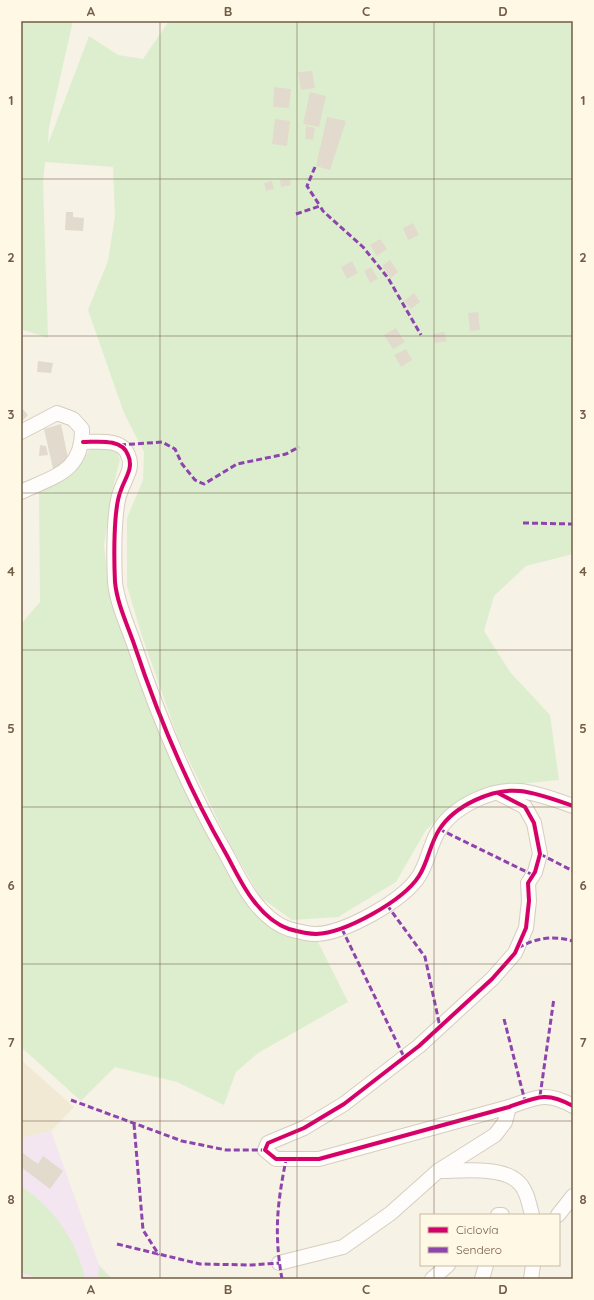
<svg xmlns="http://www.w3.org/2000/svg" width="594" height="1300" viewBox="0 0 594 1300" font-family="Quicksand,sans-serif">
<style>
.residential{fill:#f2e9d5}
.education{fill:#f4e6f0}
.green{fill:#ddeecf}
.building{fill:#e2dacd}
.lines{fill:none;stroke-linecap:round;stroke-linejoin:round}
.minor-casing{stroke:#d5cdc0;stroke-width:16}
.minor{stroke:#fefdfb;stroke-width:14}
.quiet{stroke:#8e44ad;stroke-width:3;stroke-dasharray:6 3;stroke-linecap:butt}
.cycleway-casing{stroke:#fff8e5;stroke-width:6}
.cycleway{stroke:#d6006c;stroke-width:4}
.grid{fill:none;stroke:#735c46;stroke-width:1;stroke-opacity:0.55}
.neatline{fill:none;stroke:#735c46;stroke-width:1.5}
.grid-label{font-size:13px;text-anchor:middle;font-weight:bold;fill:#735c46}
</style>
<rect width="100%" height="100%" fill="#f6f2e5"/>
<!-- residential -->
<path class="residential" d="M21,1060l53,47 -23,24 -30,7z"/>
<!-- education -->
<path class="education" d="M51,1131l48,134 13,14h-91v-141z"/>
<!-- green -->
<path class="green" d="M21,21h52l-24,106 -1,17 41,-108 29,19 25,4 26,-38h404v533l-47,12 -32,30 -10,35 26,41 40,43 9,65 -61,6 -27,8 -20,13 -25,23 -30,52 -58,35 -46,3 -32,-23 -32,-56 -50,-103 -36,-102 -15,-50v-68l16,-38 1,-28 -20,-39 -36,-103 20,-49 7,-45 -2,-49 -68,-5 -2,20 5,156 -27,-9z
M91,447l24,2 5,10 -8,33 -8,54 7,55 25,74 44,106 45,88 27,41 29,24 36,6 31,62 -90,51 -22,19 -12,33 -47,-23 -62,-15 -34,34 -60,-54v-423l19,-22 -1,-111 39,-23z
M21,1186c32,21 57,56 64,93h-46l-18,-7z
M99,1265l13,14h-14z"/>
<!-- building -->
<path class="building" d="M312,71l3,17 -14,2 -3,-18z
M274,87l17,2 -2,19 -16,-1z
M310,92l16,4 -7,31 -16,-3z
M327,117l19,4 -16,49 -14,-4z
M275,119l15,2 -3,25 -15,-2z
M306,126l9,2 -2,12 -8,-1z
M290,179l1,6 -10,2 -1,-7z
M272,181l2,8 -8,2 -2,-8z
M66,212h7v5l11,1 -1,13 -18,-1z
M413,223l6,12 -11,5 -5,-12z
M380,239l7,10 -10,7 -7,-11z
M390,260l8,12 -7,6 -9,-12z
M352,261l6,12 -11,6 -6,-12z
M371,267l7,12 -8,4 -6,-12z
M414,293l6,9 -9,7 -7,-8z
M478,312l2,18 -10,1 -2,-18z
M396,328l9,14 -12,7 -9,-14z
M444,332l3,9 -12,2 -2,-9z
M406,349l6,11 -11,7 -7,-12z
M38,361l15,2 -2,10 -14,-1z
M21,407l7,8 -7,7z
M61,424l8,39 -15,10 -10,-44z
M40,445l6,1 2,9 -9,1z
M21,1152l17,12 5,-8 20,15 -13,18 -29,-22z
M21,1276l9,3h-9z"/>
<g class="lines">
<defs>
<path id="minor" d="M21,432l36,-19 16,6 9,10c1,43 -28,47 -61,63
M83,442c14,0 39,-4 45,13 6,13 -3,23 -7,35 -8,18 -7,71 -6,92 2,21 12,42 19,62 24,72 53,142 91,208 9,16 17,34 28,48 9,12 21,24 36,29 7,2 19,5 27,5 29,-1 87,-33 103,-58 9,-14 11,-32 20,-46 15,-24 53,-42 81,-39 18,2 36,9 53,15
M498,793l27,14 9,16 6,31 -5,18 -7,11 1,18 -3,27 -11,25 -23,26 -73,67 -75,58 -40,24 -36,15 -3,7 11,9h43l190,-52c28,-10 37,-16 64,-1
M438,1171c22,0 63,-5 79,10 10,8 12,23 15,34
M498,1215h4
M558,1215l15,-19
M279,1263l64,-16 48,-34 47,-42 57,-36 10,-13 4,-15
M432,1279l16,-14
M482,1279l4,-14
M531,1279l2,-14"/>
</defs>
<!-- minor casing -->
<use href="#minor" class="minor-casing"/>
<!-- minor -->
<use href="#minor" class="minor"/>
<!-- quiet -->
<path class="quiet" d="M315,167l-8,19 13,20
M296,214l24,-8 3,5 40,36 25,31 33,57
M120,445l42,-3 13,7 7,15 13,16 9,4 33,-20 49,-10 13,-7
M523,523l50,1
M439,829l94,46
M540,854l33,17
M387,905l38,52 15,70
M342,929l62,128
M518,948c18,-10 34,-13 55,-7
M504,1019l21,82
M540,1096l14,-98
M71,1100l111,41 44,9h39
M134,1124l9,106 16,25
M117,1244l83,20 51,1 28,-2
M282,1279c-8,-45 -5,-75 4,-119"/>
<defs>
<path id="cycleway" d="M83,442c14,0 39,-4 45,13 6,13 -3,23 -7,35 -8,18 -7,71 -6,92 2,21 12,42 19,62 24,72 53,142 91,208 9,16 17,34 28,48 9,12 21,24 36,29 7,2 19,5 27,5 29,-1 87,-33 103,-58 9,-14 11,-32 20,-46 15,-24 53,-42 81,-39 18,2 36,9 53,15
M498,793l27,14 9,16 6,31 -5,18 -7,11 1,18 -3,27 -11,25 -23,26 -73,67 -75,58 -40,24 -36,15 -3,7 11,9h43l190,-52c28,-10 37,-16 64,-1"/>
</defs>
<!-- cycleway casing -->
<use href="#cycleway" class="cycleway-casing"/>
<!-- cycleway -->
<use href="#cycleway" class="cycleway"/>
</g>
<!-- grid -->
<path class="grid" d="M160,21v1258M297,21v1258M434,21v1194M21,179h552M21,336h552M21,493h552M21,650h552M21,807h552M21,964h552M21,1121h552M434,1265v14"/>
<!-- border -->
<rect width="594" height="1300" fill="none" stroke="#fff8e5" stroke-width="44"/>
<!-- legend -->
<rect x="420" y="1214" width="140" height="52" fill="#fff8e5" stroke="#c7baa5"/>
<rect x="428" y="1227" width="20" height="6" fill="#d6006c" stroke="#c7baa5"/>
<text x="456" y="1234" font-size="12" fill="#735c46">Ciclovía</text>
<rect x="428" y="1247" width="20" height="6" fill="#8e44ad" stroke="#c7baa5"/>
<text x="456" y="1254" font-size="12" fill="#735c46">Sendero</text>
<rect x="22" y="22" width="550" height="1256" class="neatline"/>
<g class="grid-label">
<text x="91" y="16">A</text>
<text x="228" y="16">B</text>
<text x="366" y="16">C</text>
<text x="503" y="16">D</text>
<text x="11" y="105">1</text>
<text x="583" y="105">1</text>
<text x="11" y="262">2</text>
<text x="583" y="262">2</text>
<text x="11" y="419">3</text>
<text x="583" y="419">3</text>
<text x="11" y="576">4</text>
<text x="583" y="576">4</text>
<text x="11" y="733">5</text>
<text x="583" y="733">5</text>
<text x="11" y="890">6</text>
<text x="583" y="890">6</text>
<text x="11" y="1047">7</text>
<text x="583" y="1047">7</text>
<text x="11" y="1204">8</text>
<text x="583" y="1204">8</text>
<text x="91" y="1294">A</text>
<text x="228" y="1294">B</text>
<text x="366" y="1294">C</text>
<text x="503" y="1294">D</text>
</g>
</svg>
